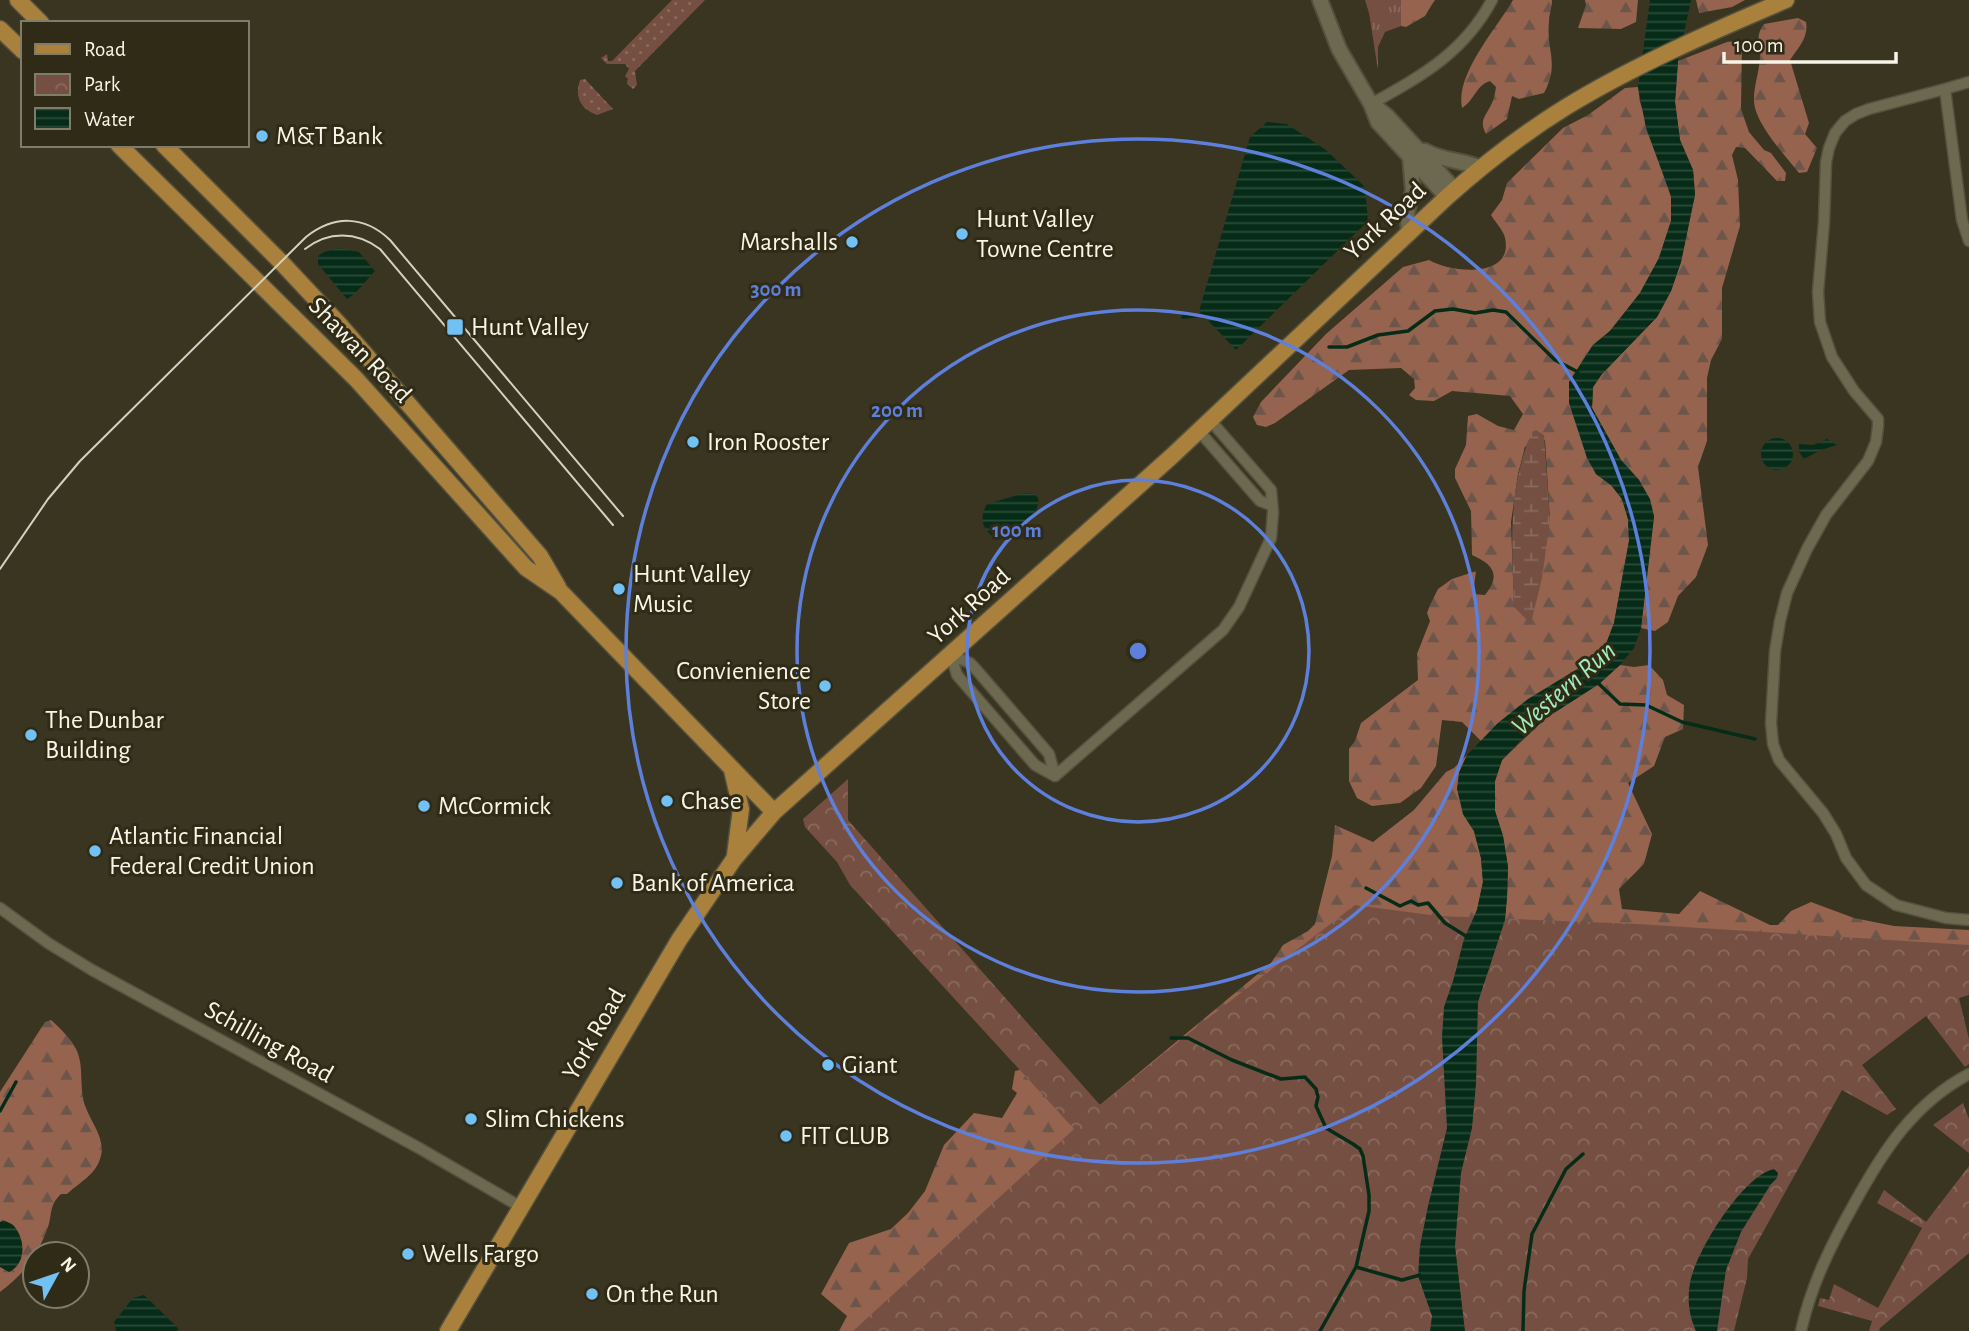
<svg xmlns="http://www.w3.org/2000/svg" width="1969" height="1331" viewBox="0 0 1969 1331" font-family="'Alegreya Sans',sans-serif">
<style>
.grass{fill:url(#grass-tufts)}
.forest{fill:url(#forest-firs);fill-rule:evenodd}
.wetland{fill:url(#wetland-marsh)}
.park{fill:url(#park-crowns)}
.garden{fill:url(#garden-dots)}
.water{fill:url(#water-rules)}
.lines{fill:none;stroke-linecap:round;stroke-linejoin:round}
.stream{stroke:#062c18;stroke-width:3.5}
.minor-casing{stroke:#54513e;stroke-width:13}
.secondary-casing{stroke:#54513e;stroke-width:18}
.primary-casing{stroke:#54513e;stroke-width:19}
.minor{stroke:#6d6951;stroke-width:10}
.secondary{stroke:#6d6951;stroke-width:14}
.primary{stroke:#aa803d;stroke-width:16}
.tram{stroke:#d3d1c2;stroke-width:2}
.ring{fill:none;stroke:#5e80dd;stroke-width:3.5}
.poi-dot{fill:#72c1f5;stroke:#2f2b16;stroke-width:2.5}
.labels{text-anchor:middle;dominant-baseline:central;stroke-width:6;stroke-linejoin:round;paint-order:stroke}
.poi-label{font-size:26px;fill:#f7f5e8;stroke:#2f2b16;text-anchor:start}
.street-label{font-size:26px;fill:#f7f5e8;stroke:#2f2b16}
.water-label{font-size:28px;font-style:italic;fill:#a0ecbb;stroke:#2f2b16}
.centre{fill:#5e80dd;stroke:#2f2b16;stroke-width:3.5}
.ring-label{font-size:21px;text-anchor:middle;font-weight:bold;fill:#5e80dd;stroke:#2f2b16;stroke-width:6;stroke-linejoin:round;paint-order:stroke}
</style>
<defs>
<pattern id="grass-tufts" width="24" height="20" patternUnits="userSpaceOnUse" patternTransform="scale(1.75)"><rect width="24" height="20" fill="#755042"/><path d="M3 7l-1-3M5 7V3M7 7l1-3M15 17l-1-3M17 17v-4M19 17l1-3" fill="none" stroke="#896a5d"/></pattern>
<pattern id="forest-firs" width="22" height="20" patternUnits="userSpaceOnUse" patternTransform="scale(1.75)"><rect width="22" height="20" fill="#95634e"/><path d="M5 1l3.5 6h-7zM16 11l3.5 6h-7z" fill="#6c554a"/></pattern>
<pattern id="wetland-marsh" width="20" height="14" patternUnits="userSpaceOnUse" patternTransform="scale(1.75)"><rect width="20" height="14" fill="#755042"/><path d="M1 5h8M5 5V1M11 12h8M15 12V8" fill="none" stroke="#896a5d"/></pattern>
<pattern id="park-crowns" width="20" height="18" patternUnits="userSpaceOnUse" patternTransform="scale(1.75)"><rect width="20" height="18" fill="#755042"/><path d="M2 6a3 3 0 1 1 6 0M12 15a3 3 0 1 1 6 0" fill="none" stroke="#896a5d"/></pattern>
<pattern id="garden-dots" width="8" height="8" patternUnits="userSpaceOnUse" patternTransform="scale(1.75)"><rect width="8" height="8" fill="#755042"/><path d="M2 2h.1M6 6h.1" fill="none" stroke="#896a5d" stroke-width="1.8" stroke-linecap="round"/></pattern>
<pattern id="water-rules" width="6" height="5" patternUnits="userSpaceOnUse" patternTransform="scale(1.75)"><rect width="6" height="5" fill="#062c18"/><path d="M0 2.5h6" fill="none" stroke="#2b4b3a"/></pattern>
</defs>
<rect width="100%" height="100%" fill="#393520"/>
<!-- grass -->
<path class="grass" d="M1365,0h36v26l-16,6 -7,15v23l-9,-57z"/>
<!-- forest -->
<path class="forest" d="M1401,0h34l-10,16 -19,11 -5,-1z
M1513,0h39c0,8 -3,14 -3,22 -3,29 11,41 -5,71l-25,6 -7,-3 -5,23 -21,15c-7,-13 -1,-17 5,-29 3,-5 4,-12 5,-18l-6,-6c-14,4 -16,20 -28,27 -7,-34 35,-80 51,-108z
M1585,0h53l-2,22 -15,7 -43,-1 8,-23z
M1696,0h49l-13,7 -33,6z
M1798,18l8,4c3,15 -8,26 -16,38l19,63 -4,11 12,14 -10,24 -8,1c-14,-18 -46,-51 -45,-74 0,-15 6,-29 6,-44 0,-13 -5,-19 4,-31z
M1735,41l7,3 -1,65 8,23 15,18 7,3 15,20 -1,8h-8l-32,-33 -9,-1 -4,8 6,25 2,46 -18,62v51l-11,21 -4,18v63l-9,26 10,78 -12,32 -18,19 -10,26 -13,9 -14,-3 13,-111 -15,-37 -18,-20 -29,-52 1,-21 9,-13 55,-57 14,-26 10,-29 14,-68 -2,-24 -13,-30 -5,-38 3,-41 49,-19z
M1638,87l2,15 31,95v24l-12,37 -19,35 -30,38 -17,14 -24,37 27,92 15,11 11,14 6,20 1,22 -15,82 -8,21 -14,16 -94,63 -17,18 -19,-19 -20,-2 -6,46 -15,22 -21,15 -28,3 -15,-8 -8,-17v-32l6,-8 6,-18 57,-43 -1,-26 13,-33 -3,-8 3,-8 8,-16 14,-10 24,-8 -3,23 12,1c17,-21 7,-31 -13,-40l-1,-44 -16,-33v-9l11,-24 2,-29 9,-2 21,12 16,4 9,-16 -13,-18 -58,-5 -18,10 -18,-1 -7,-5 6,-7 -1,-9 -13,-11 -52,2 -74,53 -9,4 -9,-2 -4,-8 8,-15 65,-68 77,-67 26,-7c22,13 85,19 76,-22 -1,-7 -10,-16 -14,-23l11,-15 5,-17 56,-55 25,-13 37,-27zM1545,440l5,80 -36,86 -3,-84 7,-48 7,-27z
M1620,665l14,2 15,-2 14,15 4,15 17,10 -1,24 -18,8 -11,29 -26,17 24,51 -8,30 -25,25 3,20 57,5 21,-23 70,34h8l13,-14 20,-9 43,16 40,8 75,4v45l-504,356 42,-434 1,-30 -5,-31 -8,-25v-30l7,-21 44,-42 53,-34z
M1467,755l-8,18 4,41 11,17 7,27 2,24 -6,28 -13,29 -34,392h-591l8,-15 -26,-22 28,-51 42,-14 17,-16 17,-22 19,-46 30,-32 28,5 15,-25 -5,-4 3,-18 27,-6 58,40 171,-142 12,-18 25,-14 7,-7 17,-68 3,-31 38,17 41,-32 32,-38 8,-4z
M51,1020c8,7 19,18 25,29 9,17 2,40 10,59 6,16 21,33 14,51 -5,16 -21,24 -33,35h-6c-13,12 -8,21 -14,36 -11,28 -23,44 -47,62v-200l45,-70z"/>
<!-- wetland -->
<path class="wetland" d="M1536,430l8,5 6,85 -8,58 -10,41 -2,4 -16,-16c-2,-62 -7,-117 18,-175z"/>
<!-- park -->
<path class="park" d="M848,779v41l252,285 103,-83 152,-117 83,11 199,8 332,21v50l-10,3 10,41v25l-4,3 -39,-51 -64,49 34,44 -9,6 -45,-25 -94,169 -1,19 -13,53h-881l221,-202 -224,-244 -13,-23 -32,-35 -2,-8z
M1963,1103l6,16v34l-36,-28z
M1969,1166v87l-89,75 -1,3h-10l3,-10 -54,-15 2,-8 9,2 5,-16 44,24 44,-80 -45,-25 7,-13 42,32z"/>
<!-- garden -->
<path class="garden" d="M672,0h33l-70,71 2,14 -4,4 -6,-5 1,-5 -3,-3 4,-7 -4,-5h-18l-6,-6 6,-4 1,7h4z
M585,79l28,30 -16,6c-16,-6 -23,-18 -17,-35z"/>
<!-- water -->
<path class="water" d="M1650,0h41l-13,61 -3,41 5,38 13,30 2,25 -14,67 -10,29 -14,26 -55,57 -9,13 -1,21 29,52 18,20 11,19 4,17 -13,112 -7,20 -14,17 -21,19 -53,34 -28,25 -16,17 -7,21v30l8,25 5,31 -1,30 -2,23 -27,82 -2,82 -4,44 -11,45 -6,73 10,85h-35l2,-15 -14,-40 2,-30 8,-40 19,-78 -5,-91 2,-30 9,-26 11,-42 13,-29 6,-28 -2,-24 -7,-27 -11,-17 -6,-25 2,-16 8,-18 31,-32 30,-24 64,-39 14,-16 8,-21 15,-82 -1,-22 -6,-20 -11,-14 -15,-11 -9,-16 -18,-55v-21l24,-37 17,-14 30,-38 19,-35 12,-37v-25l-25,-68 -8,-41z
M1267,122l20,2 39,26 39,37 3,34 -132,129 -37,-39 51,-174z
M340,248l19,4 16,19c-9,9 -18,23 -28,28l-29,-35v-8l6,-4z
M1761 454a16 16 0 1 1 32 0a16 16 0 1 1-32 0Z
M1827,439l10,6 -16,5 -17,9 -5,-7v-8l14,1z
M1025,493h8l5,5c3,18 -23,37 -40,41 -15,-7 -20,-20 -11,-35z
M1774,1169l4,4 -1,5 -6,6 -30,48 -15,38 -9,61h-21c-7,-16 -9,-30 -6,-48 5,-30 53,-108 84,-114z
M3,1220c4,2 8,3 11,6 12,14 12,38 -5,46l-9,-5v-45z
M144,1295l34,33 -1,3h-61l-2,-9 19,-24z"/>
<g class="lines">
<!-- stream -->
<path class="stream" d="M1183,317l22,-2
M1329,347h18l31,-12 30,-4 27,-20 18,-2 22,4 18,-3 13,2 49,48 23,12
M1598,683l22,21 26,1 36,17 73,17
M1366,888l34,18 11,-5 7,4 10,-2 17,20 24,15
M1171,1038h17l44,22 49,19 24,-2 11,12 2,8 -2,9 10,22 27,16 7,5 3,7 6,39v16l-13,56 46,13 18,-5
M0,1111l16,-29
M1320,1331l36,-64
M1523,1331l1,-40 8,-57 34,-65 17,-15"/>
<defs>
<path id="minor" d="M1945,89l24,-7
M1371,104c50,-28 93,-51 121,-104
M1969,241l-7,-21 -17,-131 -76,20 -13,5 -11,7 -10,12 -6,15 -3,14 -2,60 -6,70 2,30 12,35 22,34 24,28v7l-2,16 -8,19 -42,54 -19,34 -20,44 -7,28 -5,30 -4,72 2,21 6,16 44,53 13,21 10,24 20,27 30,20 50,13 23,2
M1199,431l61,70 11,4
M951,655l19,8 4,4 75,87 6,22
M951,655l6,20 78,90 20,11
M1055,776l168,-146 16,-23 32,-69 2,-26 -2,-22 -61,-70
M0,908l48,35 44,27 327,178 102,59
M1801,1331c10,-46 30,-86 53,-127 29,-53 60,-101 115,-130"/>
<path id="secondary" d="M1320,0l19,49 32,55 7,18 69,75
M1373,105l14,11 68,74
M1425,151c18,10 37,9 56,17
M1409,232l-2,-20 6,-21 -3,-34"/>
<path id="primary" d="M18,0l23,23
M0,29l23,22
M119,145l237,234 170,189 35,24 213,220
M164,145l117,117 58,62 201,232 18,31
M732,770l9,39 -6,46
M448,1331l231,-391 55,-81 40,-47 398,-356 275,-259c37,-33 77,-64 119,-90 67,-41 147,-76 220,-107"/>
</defs>
<!-- minor casing -->
<use href="#minor" class="minor-casing"/>
<!-- secondary casing -->
<use href="#secondary" class="secondary-casing"/>
<!-- primary casing -->
<use href="#primary" class="primary-casing"/>
<!-- minor -->
<use href="#minor" class="minor"/>
<!-- secondary -->
<use href="#secondary" class="secondary"/>
<!-- primary -->
<use href="#primary" class="primary"/>
<!-- tram -->
<path class="tram" d="M305,249c23,-18 51,-18 75,0l233,276
M0,569l48,-70 32,-38 226,-224c28,-22 58,-22 84,3l233,276"/>
</g>
<!-- distance rings -->
<g class="ring">
<circle cx="1138" cy="651" r="171"/>
<circle cx="1138" cy="651" r="341"/>
<circle cx="1138" cy="651" r="512"/>
</g>
<!-- markers -->
<g class="poi-dot">
<circle cx="262" cy="136" r="7"/>
<circle cx="962" cy="234" r="7"/>
<circle cx="852" cy="242" r="7"/>
<rect x="446" y="318" width="18" height="18" rx="3.5"/>
<circle cx="693" cy="442" r="7"/>
<circle cx="619" cy="589" r="7"/>
<circle cx="825" cy="686" r="7"/>
<circle cx="31" cy="735" r="7"/>
<circle cx="667" cy="801" r="7"/>
<circle cx="424" cy="806" r="7"/>
<circle cx="95" cy="851" r="7"/>
<circle cx="617" cy="883" r="7"/>
<circle cx="828" cy="1065" r="7"/>
<circle cx="471" cy="1119" r="7"/>
<circle cx="786" cy="1136" r="7"/>
<circle cx="408" cy="1254" r="7"/>
<circle cx="592" cy="1294" r="7"/>
</g>
<g class="labels">
<!-- poi labels -->
<g class="poi-label">
<text x="276" y="136">M&amp;T Bank</text>
<text x="976" y="219">Hunt Valley<tspan x="976" dy="30">Towne Centre</tspan></text>
<text x="838" y="242" text-anchor="end">Marshalls</text>
<text x="471" y="327">Hunt Valley</text>
<text x="707" y="442">Iron Rooster</text>
<text x="633" y="574">Hunt Valley<tspan x="633" dy="30">Music</tspan></text>
<text x="811" y="671" text-anchor="end">Convienience<tspan x="811" dy="30">Store</tspan></text>
<text x="45" y="720">The Dunbar<tspan x="45" dy="30">Building</tspan></text>
<text x="681" y="801">Chase</text>
<text x="438" y="806">McCormick</text>
<text x="109" y="836">Atlantic Financial<tspan x="109" dy="30">Federal Credit Union</tspan></text>
<text x="631" y="883">Bank of America</text>
<text x="842" y="1065">Giant</text>
<text x="485" y="1119">Slim Chickens</text>
<text x="800" y="1136">FIT CLUB</text>
<text x="422" y="1254">Wells Fargo</text>
<text x="606" y="1294">On the Run</text>
</g>
<!-- street labels -->
<g class="street-label">
<text transform="translate(1385 221) rotate(-43)">York Road</text>
<text transform="translate(360 350) rotate(46)">Shawan Road</text>
<text transform="translate(969 606) rotate(-42)">York Road</text>
<text transform="translate(594 1034) rotate(-60)">York Road</text>
<text transform="translate(269 1042) rotate(29)">Schilling Road</text>
</g>
<!-- water labels -->
<g class="water-label">
<text transform="translate(1564 689) rotate(-41)">Western Run</text>
</g>
</g>
<circle cx="1138" cy="651" r="10" class="centre"/>
<g class="ring-label">
<text x="776" y="296">300 m</text>
<text x="897" y="417">200 m</text>
<text x="1017" y="537">100 m</text>
</g>
<!-- legend -->
<rect x="21" y="21" width="228" height="126" fill="#2f2b16" stroke="#7f7c6a" stroke-width="2"/>
<rect x="35" y="44" width="35" height="10" fill="#aa803d" stroke="#7f7c6a" stroke-width="2"/>
<text x="84" y="56" font-size="21" fill="#f7f5e8">Road</text>
<rect x="35" y="74" width="35" height="21" fill="url(#park-crowns)" stroke="#7f7c6a" stroke-width="2"/>
<text x="84" y="91" font-size="21" fill="#f7f5e8">Park</text>
<rect x="35" y="108" width="35" height="21" fill="url(#water-rules)" stroke="#7f7c6a" stroke-width="2"/>
<text x="84" y="126" font-size="21" fill="#f7f5e8">Water</text>
<!-- north arrow -->
<g transform="translate(56 1275) rotate(50)"><circle r="33" fill="#2f2b16" stroke="#7f7c6a" stroke-width="2"/>
<path d="M0-5L12 26L0 18L-12 26Z" fill="#72c1f5"/>
<text y="-10" font-size="19" font-weight="bold" text-anchor="middle" fill="#f7f5e8">N</text>
</g>
<!-- scale -->
<path d="M1724 52v10h172v-10" fill="none" stroke="#f7f5e8" stroke-width="3.5"/>
<text x="1734" y="52" font-size="21" fill="#f7f5e8" stroke="#2f2b16" stroke-width="5" paint-order="stroke">100 m</text>
</svg>
